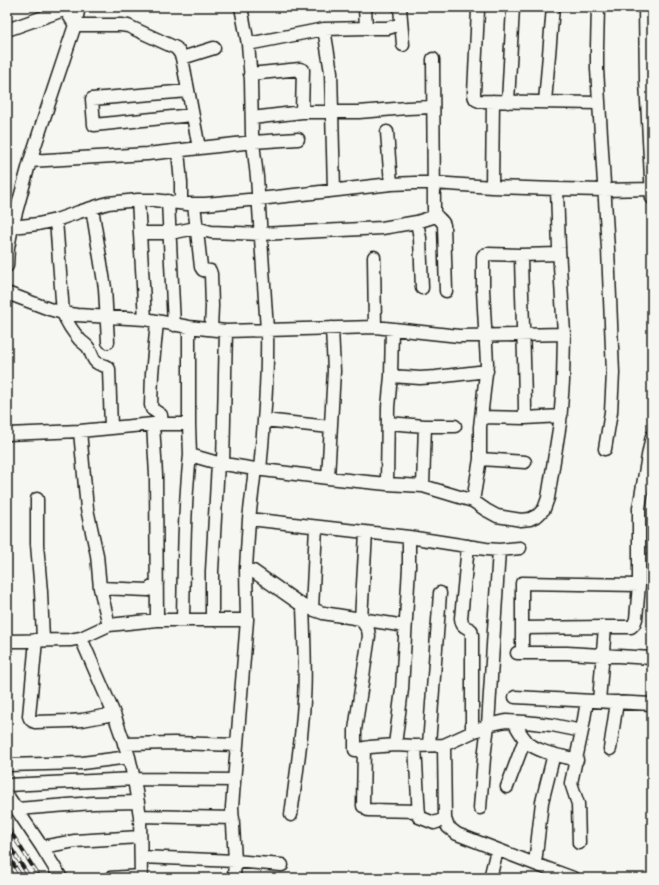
<svg xmlns="http://www.w3.org/2000/svg" width="659" height="885" viewBox="0 0 659 885" font-family="'Playpen Sans',sans-serif">
<style>
.lines{fill:none;stroke-linecap:round;stroke-linejoin:round}
.minor-casing{stroke:#1c1c1c;stroke-width:15}
.minor{stroke:#f6f6f2;stroke-width:12}
.rail-casing{stroke:#1c1c1c;stroke-width:4}
.rail{stroke:#f6f6f2;stroke-width:2.5;stroke-dasharray:8;stroke-linecap:butt}
</style>
<rect width="100%" height="100%" fill="#f6f6f2"/>
<filter id="ink" filterUnits="userSpaceOnUse"><feTurbulence type="fractalNoise" baseFrequency=".025" numOctaves="2"/><feDisplacementMap in="SourceGraphic" scale="8" xChannelSelector="R" yChannelSelector="G"/><feConvolveMatrix kernelMatrix="1 2 1 2 8 2 1 2 1" color-interpolation-filters="sRGB"/></filter>
<g filter="url(#ink)">
<g class="lines">
<defs>
<path id="minor" d="M64,7l11,18h46l7,1 48,22 4,5 2,5 17,90
M241,7l7,37 3,36 1,54 5,43 10,153c1,47 -3,94 -7,140
M365,7l1,21
M400,7l3,38
M598,7l-1,41v21l11,180 5,124 -2,39 -6,37
M645,7l1,74 6,117
M478,10l-4,83c0,5 1,7 5,8l120,2
M324,29l42,-1h22l13,-4
M7,30l65,-23
M248,44l76,-15 7,43 3,118
M182,58l32,-10
M433,59l1,153c2,6 8,7 10,13l2,66
M250,74l50,-5 3,1 -1,42
M188,91l-96,8 2,26 98,-10
M508,102l5,-95
M545,102l8,-95
M252,118l50,-6h57l48,-4 26,-1
M387,132l4,52
M178,151l3,32v20
M30,161l117,-7 106,-12 45,-3
M492,187l1,-86
M138,200l7,119
M168,201l6,124
M194,204l7,63 2,3 7,1 1,3 1,32 -1,23
M92,208l13,80 3,54
M56,220l7,93c4,10 10,19 17,27 2,2 5,4 7,6 4,4 5,13 9,16 4,4 10,2 13,7l2,59
M417,222l3,16 2,50
M7,225l5,2 26,-3 18,-4 23,-8 29,-9 30,-3h16l33,4h18l54,-5 132,-15 24,-1h19l58,4 65,2 47,1 47,-1
M140,233h30l26,-5 15,4 50,2 121,-6 35,-6 19,-6
M521,255c1,55 4,109 4,163
M374,257l1,70
M7,266l1,-18 4,-21 18,-66 15,-46 30,-90 4,-18
M7,293l42,16 14,4 14,2 68,4 44,8 37,4 149,-4 84,9 105,-2
M157,322l-5,52 -1,31 1,4 9,6 1,9
M189,327v97l1,31 28,8
M391,376l29,2 16,-1 51,-6
M482,417l43,1 36,-2
M264,420l66,7
M388,423l37,3h30
M153,424l3,51 1,145
M80,431l7,78 10,46 3,33 9,37
M7,434l73,-3 73,-7h36
M480,459l45,3
M223,464l3,-133
M328,478l6,-107 -2,-43
M387,484l1,-77 3,-31 1,-47
M423,486l2,-60
M37,499v45l4,48 2,48
M473,501l7,-42v-32l7,-63 -4,-74v-34l1,-1 3,-1 34,1 38,-1
M249,519l160,18 77,12 13,1 21,-2
M366,533l-5,86 7,11 1,6 -14,94v20l15,-3 25,-2 20,1 29,-1 44,-20 18,-4 19,1 27,3 30,6 -11,52 7,21 1,39
M468,546l-7,72c1,9 3,8 10,12l1,5v97
M246,568l7,3 50,35 20,7 82,13
M100,588l48,2 9,-7
M312,609l4,-82
M183,620c1,-55 1,-110 7,-165
M212,620v-49l6,-108 37,6 73,9 59,6 36,2 50,15 13,9 11,6 24,4 9,-1 8,-4 6,-6 4,-11 12,-75 3,-42 1,-47 -5,-86 -2,-59
M522,628l83,-1h26l3,-3 2,-5 3,-34v-77l9,-52 4,-20
M81,638l33,76 15,43 5,22 6,37 1,62
M36,640l-7,76c1,4 2,5 6,6l35,-1 12,-1 32,-6
M7,641l63,-1 11,-2 28,-13 48,-5h90
M517,653h50l85,5
M525,653l-3,-4v-66l117,2
M515,697l137,7
M599,701l6,-74
M514,722c4,7 8,15 14,21 12,10 34,13 49,17
M582,731l5,-30
M124,744l50,-1 63,2
M395,745l7,-56 7,-122v-30
M429,745l11,-152
M444,745l1,74 3,8 9,7 78,30 38,14
M415,746l4,71 15,6 11,-4
M610,749l7,-47
M7,765l75,-2 47,-6
M7,785l127,-6 100,1
M507,787l18,-48
M7,795l35,52 19,31
M363,806l1,-58
M480,808l4,-50 4,-33 11,-175
M17,809l76,-6 45,-1
M368,810l51,1
M291,815c5,-38 11,-76 13,-115 2,-31 0,-63 -1,-94
M140,816l93,2
M42,847l33,-6 65,-4
M141,857l94,4 47,4
M535,864l7,-62 12,-48
M110,878l31,-2
M234,878l1,-17 -3,-54 15,-187 -1,-52 3,-49 6,-50
M490,878l7,-28"/>
</defs>
<!-- minor casing -->
<use href="#minor" class="minor-casing"/>
<!-- minor -->
<use href="#minor" class="minor"/>
<defs>
<path id="rail" d="M7,826l33,52
M7,842l23,36
M7,854l15,24"/>
</defs>
<!-- rail casing -->
<use href="#rail" class="rail-casing"/>
<!-- rail -->
<use href="#rail" class="rail"/>
</g>
</g>
<!-- margin -->
<rect width="659" height="885" fill="none" stroke="#f6f6f2" stroke-width="24"/>
<rect x="12" y="12" width="635" height="861" fill="none" stroke="#1c1c1c" stroke-width="1.5" filter="url(#ink)"/>
</svg>
